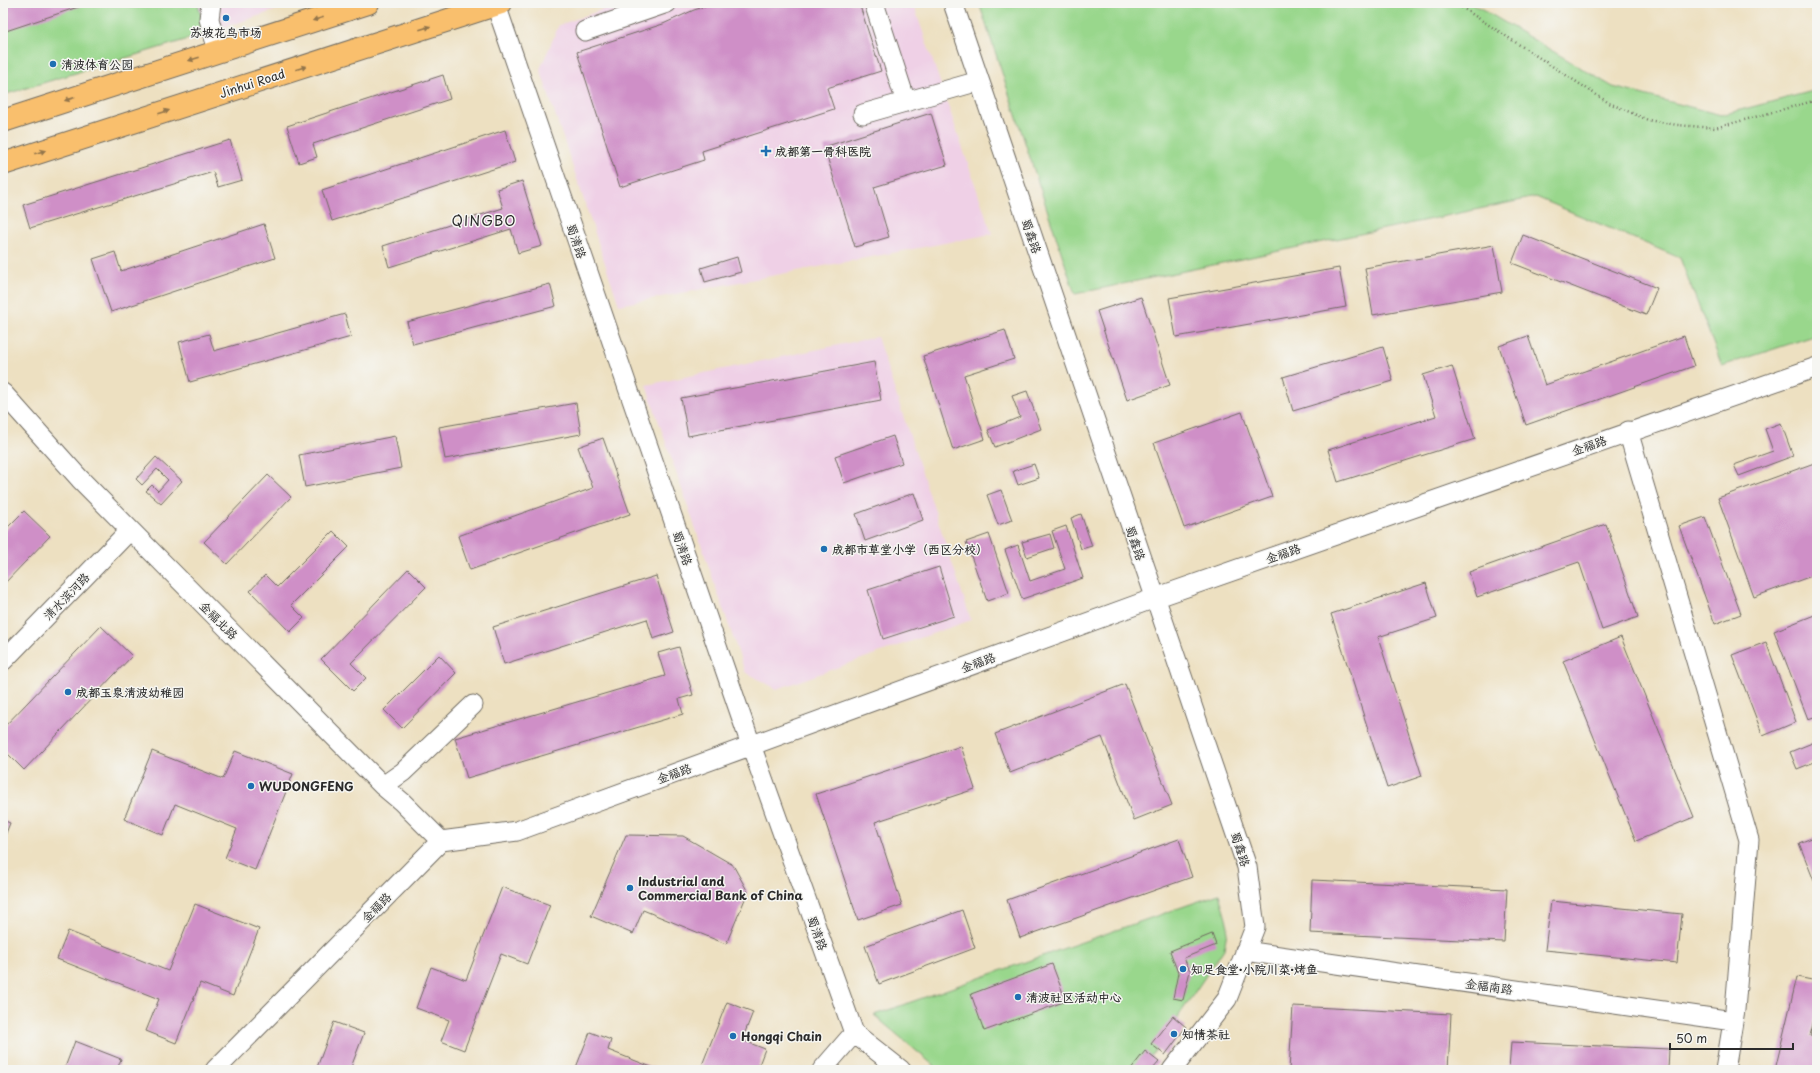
<svg xmlns="http://www.w3.org/2000/svg" width="1820" height="1073" viewBox="0 0 1820 1073" font-family="'Playpen Sans','LXGW WenKai TC',sans-serif">
<style>
.built{fill:#efd0e6}
.green{fill:#99d78c;stroke:#62815c}
.building{fill:#cf8fc7}
.lines{fill:none;stroke-linecap:round;stroke-linejoin:round}
.minor-casing{stroke:#6f6a60;stroke-width:21}
.major-casing{stroke:#6f6a60;stroke-width:24}
.path{stroke:#6f6a60;stroke-width:2.5;stroke-dasharray:1 3;stroke-linecap:butt}
.minor{stroke:#fff;stroke-width:19}
.major{stroke:#f9bf6d;stroke-width:22}
.oneway{fill:#92754c}
.poi-dot{fill:#1f6fb2;stroke:#f6f6f2;stroke-width:1.5}
.labels{text-anchor:middle;dominant-baseline:central;stroke-width:3;stroke-linejoin:round;paint-order:stroke}
.poi-label{font-size:12px;font-weight:bold;fill:#2b2b2b;stroke:#f6f6f2;text-anchor:start}
.street-label{font-size:12px;fill:#2b2b2b;stroke:#f6f6f2}
.quarter-label{font-size:14px;letter-spacing:1px;fill:#2b2b2b;stroke:#f6f6f2}
</style>
<rect width="100%" height="100%" fill="#f6f6f2"/>
<filter id="ink" filterUnits="userSpaceOnUse"><feTurbulence type="fractalNoise" baseFrequency=".025" numOctaves="2"/><feDisplacementMap in="SourceGraphic" scale="8" xChannelSelector="R" yChannelSelector="G"/><feConvolveMatrix kernelMatrix="1 2 1 2 8 2 1 2 1" color-interpolation-filters="sRGB"/></filter>
<filter id="wash" filterUnits="userSpaceOnUse"><feTurbulence type="fractalNoise" baseFrequency=".012" numOctaves="4" result="noise"/><feDisplacementMap in="SourceGraphic" scale="16" xChannelSelector="R" yChannelSelector="G"/><feGaussianBlur stdDeviation="0.9" result="paint"/><feColorMatrix in="noise" values="0 0 0 0 0 0 0 0 0 0 0 0 0 0 0 0 0 1.4 0 .05"/><feComposite in="paint" operator="in"/></filter>
<g filter="url(#wash)">
<rect width="100%" height="100%" fill="#ede0c1"/>
<!-- built -->
<path class="built" d="M198,3h99l-92,31z
M621,3h292l79,231 -373,71 -79,-236 19,-44z
M877,337l94,283 -194,69 -32,-17 -99,-287z"/>
<!-- green -->
<path class="green" d="M3,3h195l7,31 -202,61z
M979,3h493l141,84 108,28 96,-25v245l-95,31 -42,-108 -144,-61 -461,97z
M1219,894l9,32 -4,23 -82,121h-203l-65,-55z"/>
<g id="blocks">
<!-- building -->
<path class="building" d="M3,3h87l-87,29z
M717,3h142l22,68 -54,17 7,21 -132,42 2,9 -84,27 -43,-135 86,-28 31,-14z
M443,75l7,24 -137,45 4,13 -18,6 -12,-37z
M931,113l16,52 -73,22 15,50 -34,10 -31,-100z
M505,130l10,32 -183,59 -10,-31z
M230,140l12,40 -24,7 -5,-15 -183,56 -7,-23z
M522,181l20,65 -24,7 -7,-24 -122,38 -6,-21 120,-38 -6,-19z
M264,224l11,34 -164,54 -18,-53 22,-7 6,19z
M1523,235l134,53 -11,27 -134,-52z
M1494,245l8,47 -129,23 -8,-47z
M737,257l4,15 -36,10 -4,-14z
M1339,268l7,39 -170,30 -7,-39z
M550,284l6,22 -143,38 -6,-22z
M1141,297l29,88 -43,15 -30,-89z
M345,314l6,23 -161,45 -11,-40 30,-8 5,17z
M1005,330l9,29 -50,16 21,64 -32,11 -30,-94z
M1528,336l17,49 139,-49 10,30 -168,59 -27,-79z
M1383,347l10,34 -100,30 -10,-34z
M874,362l7,38 -193,36 -7,-38z
M1452,366l23,73 -137,43 -10,-32 108,-34 -13,-41z
M1027,391l14,38 -46,18 -7,-17 32,-13 -8,-21z
M576,403l5,31 -136,25 -6,-32z
M1242,412l30,85 -88,31 -30,-85z
M1781,423l12,33 -54,20 -5,-11 39,-14 -8,-22z
M395,436l6,32 -96,19 -6,-32z
M893,436l9,27 -58,20 -9,-27z
M603,438l27,76 -160,56 -12,-34 135,-48 -15,-41z
M156,457l26,24 -21,23 -15,-13 6,-6 6,6 10,-11 -11,-11 -15,16 -6,-6z
M1817,462v112l-63,23 -36,-99z
M1034,464l5,14 -21,7 -5,-14z
M268,475l23,22 -64,67 -23,-22z
M1001,490l11,30 -14,5 -11,-30z
M914,493l9,27 -58,21 -9,-27z
M24,511l26,25 -47,49v-53z
M1081,514l11,32 -11,3 -10,-31z
M1705,517l36,97 -26,10 -36,-98z
M1606,524l32,93 -36,13 -23,-68 -102,35 -8,-25z
M1066,526l17,52 -61,21 -17,-49 13,-5 12,36 35,-12 -13,-38z
M333,531l16,16 -58,58 13,13 -14,14 -40,-41 15,-16 12,12z
M989,534l20,59 -22,8 -21,-59z
M1050,534l4,14 -27,9 -5,-15z
M939,567l15,49 -71,23 -15,-49z
M408,569l18,18 -75,76 15,15 -13,13 -32,-32z
M656,576l18,56 -21,7 -6,-20 -143,45 -11,-37z
M1426,583l11,35 -59,19 44,139 -35,12 -56,-174z
M1817,614v102l-9,3 -34,-88z
M101,626l31,30 -108,114 -21,-21v-21z
M1621,637l73,180 -58,24 -73,-180z
M1766,642l30,80 -33,14 -31,-81z
M679,647l14,48 -14,4 4,15 -216,64 -12,-40 210,-62 -7,-23z
M439,655l17,18 -54,55 -18,-18z
M1125,684l47,121 -38,15 -32,-83 -92,36 -15,-39z
M1817,741v20l-20,8 -7,-17z
M961,746l14,43 -100,33 27,83 -44,15 -42,-126z
M152,751l71,28 12,-28 58,23 -38,96 -30,-12 12,-29 -62,-25 -12,31 -39,-16z
M3,820l7,3 -7,18z
M626,835l57,1 50,29 15,27 -22,52 -83,-34 -10,24 -42,-18z
M1817,836v44l-3,1 -15,-38z
M1179,839l13,38 -172,61 -13,-38z
M1312,880l195,9 -3,53 -194,-9z
M502,887l48,18 -23,59 -26,-10 -37,96 -23,-9 8,-21 -33,-12 15,-41 35,13z
M1551,901l131,13 -5,49 -132,-13z
M195,904l64,25 -26,67 -33,-13 -24,60 -30,-12 13,-32 -102,-40 11,-28 100,40z
M962,910l13,38 -96,36 -14,-38z
M1212,934l4,11 -32,13 6,13 -7,29 -10,-2 5,-25 -8,-22z
M1052,964l14,37 -82,30 -13,-37z
M1797,977l20,4v26l-7,29 7,1v33h-42z
M727,1002l26,10 -11,28 23,9 -8,21h-57z
M1293,1006l158,8 -3,56h-159z
M1173,1016l13,11 -21,28 -14,-11z
M334,1022l30,11 -14,37h-34z
M590,1032l21,8 -3,10 51,20h-84z
M75,1041l46,18 -4,11h-53z
M1511,1042l158,7 -1,21h-159z
M1145,1051l14,11 -7,8h-22z"/>
</g>
</g>
<g filter="url(#ink)">
<use href="#blocks" fill-opacity="0" stroke="#6f6a60" stroke-width="1"/>
<g class="lines">
<defs>
<path id="minor" d="M211,3l-2,16 9,32
M874,3l32,99
M953,3l294,864 8,60 -28,72 -55,71
M496,5l255,740 103,288 47,37
M585,31l82,-28
M863,114l116,-33
M3,393l77,86 303,307 19,16 39,39
M1628,431l121,409 -14,170 -10,60
M3,661l127,-131
M383,786l20,-14 70,-67
M1245,951l488,70
M215,1070l226,-229 76,-10 638,-233 662,-231
M822,1070l32,-37"/>
<path id="major" d="M3,121l365,-118
M3,164l498,-161"/>
</defs>
<!-- minor casing -->
<use href="#minor" class="minor-casing"/>
<!-- major casing -->
<use href="#major" class="major-casing"/>
<!-- path -->
<path class="path" d="M1455,3l154,100 39,17 29,5 38,3 102,-28"/>
<!-- minor -->
<use href="#minor" class="minor"/>
<!-- major -->
<use href="#major" class="major"/>
</g>
<!-- one-way arrows -->
<defs><path id="oneway-solid" d="M-6-.8H1V-3.2L6.5 0L1 3.2V.8H-6Z"/></defs>
<g class="oneway">
<use href="#oneway-solid" transform="translate(318 19) rotate(162)"/>
<use href="#oneway-solid" transform="translate(425 28) rotate(-18)"/>
<use href="#oneway-solid" transform="translate(194 59) rotate(162)"/>
<use href="#oneway-solid" transform="translate(301 68) rotate(-18)"/>
<use href="#oneway-solid" transform="translate(70 99) rotate(162)"/>
<use href="#oneway-solid" transform="translate(164 112) rotate(-18)"/>
<use href="#oneway-solid" transform="translate(40 152) rotate(-18)"/>
</g>
</g>
<!-- markers -->
<g class="poi-dot">
<circle cx="226" cy="18" r="4"/>
<circle cx="53" cy="64" r="4"/>
<path d="M764 145h4v4h4v4h-4v4h-4v-4h-4v-4h4z"/>
<circle cx="824" cy="549" r="4"/>
<circle cx="68" cy="692" r="4"/>
<circle cx="251" cy="786" r="4"/>
<circle cx="630" cy="888" r="4"/>
<circle cx="1183" cy="969" r="4"/>
<circle cx="1018" cy="997" r="4"/>
<circle cx="1174" cy="1034" r="4"/>
<circle cx="733" cy="1036" r="4"/>
</g>
<g class="labels">
<!-- poi labels -->
<g class="poi-label">
<text x="226" y="32" text-anchor="middle">苏坡花鸟市场</text>
<text x="61" y="64">清波体育公园</text>
<text x="775" y="151">成都第一骨科医院</text>
<text x="832" y="549">成都市草堂小学（西区分校）</text>
<text x="76" y="692">成都玉泉清波幼稚园</text>
<text x="259" y="786">WUDONGFENG</text>
<text x="638" y="881">Industrial and<tspan x="638" dy="14">Commercial Bank of China</tspan></text>
<text x="1191" y="969">知足食堂·小院川菜·烤鱼</text>
<text x="1026" y="997">清波社区活动中心</text>
<text x="1182" y="1034">知情茶社</text>
<text x="741" y="1036">Hongqi Chain</text>
</g>
<!-- street labels -->
<g class="street-label">
<text transform="translate(252 83) rotate(-18)">Jinhui Road</text>
<text transform="translate(1032 236) rotate(71)">蜀鑫路</text>
<text transform="translate(577 241) rotate(71)">蜀清路</text>
<text transform="translate(1589 445) rotate(-19)">金福路</text>
<text transform="translate(1136 543) rotate(71)">蜀鑫路</text>
<text transform="translate(683 548) rotate(71)">蜀清路</text>
<text transform="translate(1283 553) rotate(-19)">金福路</text>
<text transform="translate(66 596) rotate(-46)">清水滨河路</text>
<text transform="translate(219 620) rotate(45)">金福北路</text>
<text transform="translate(978 662) rotate(-20)">金福路</text>
<text transform="translate(674 773) rotate(-20)">金福路</text>
<text transform="translate(1241 849) rotate(72)">蜀鑫路</text>
<text transform="translate(376 907) rotate(-45)">金福路</text>
<text transform="translate(818 933) rotate(70)">蜀清路</text>
<text transform="translate(1489 986) rotate(8)">金福南路</text>
</g>
<!-- quarter labels -->
<g class="quarter-label">
<text x="484" y="220">QINGBO</text>
</g>
</g>
<!-- margin -->
<rect width="1820" height="1073" fill="none" stroke="#f6f6f2" stroke-width="16"/>
<!-- scale -->
<path d="M1670 1043v6h123v-6" fill="none" stroke="#2b2b2b" stroke-width="2"/>
<text x="1676" y="1043" font-size="12" fill="#2b2b2b" stroke="#f6f6f2" stroke-width="3" paint-order="stroke">50 m</text>
</svg>
